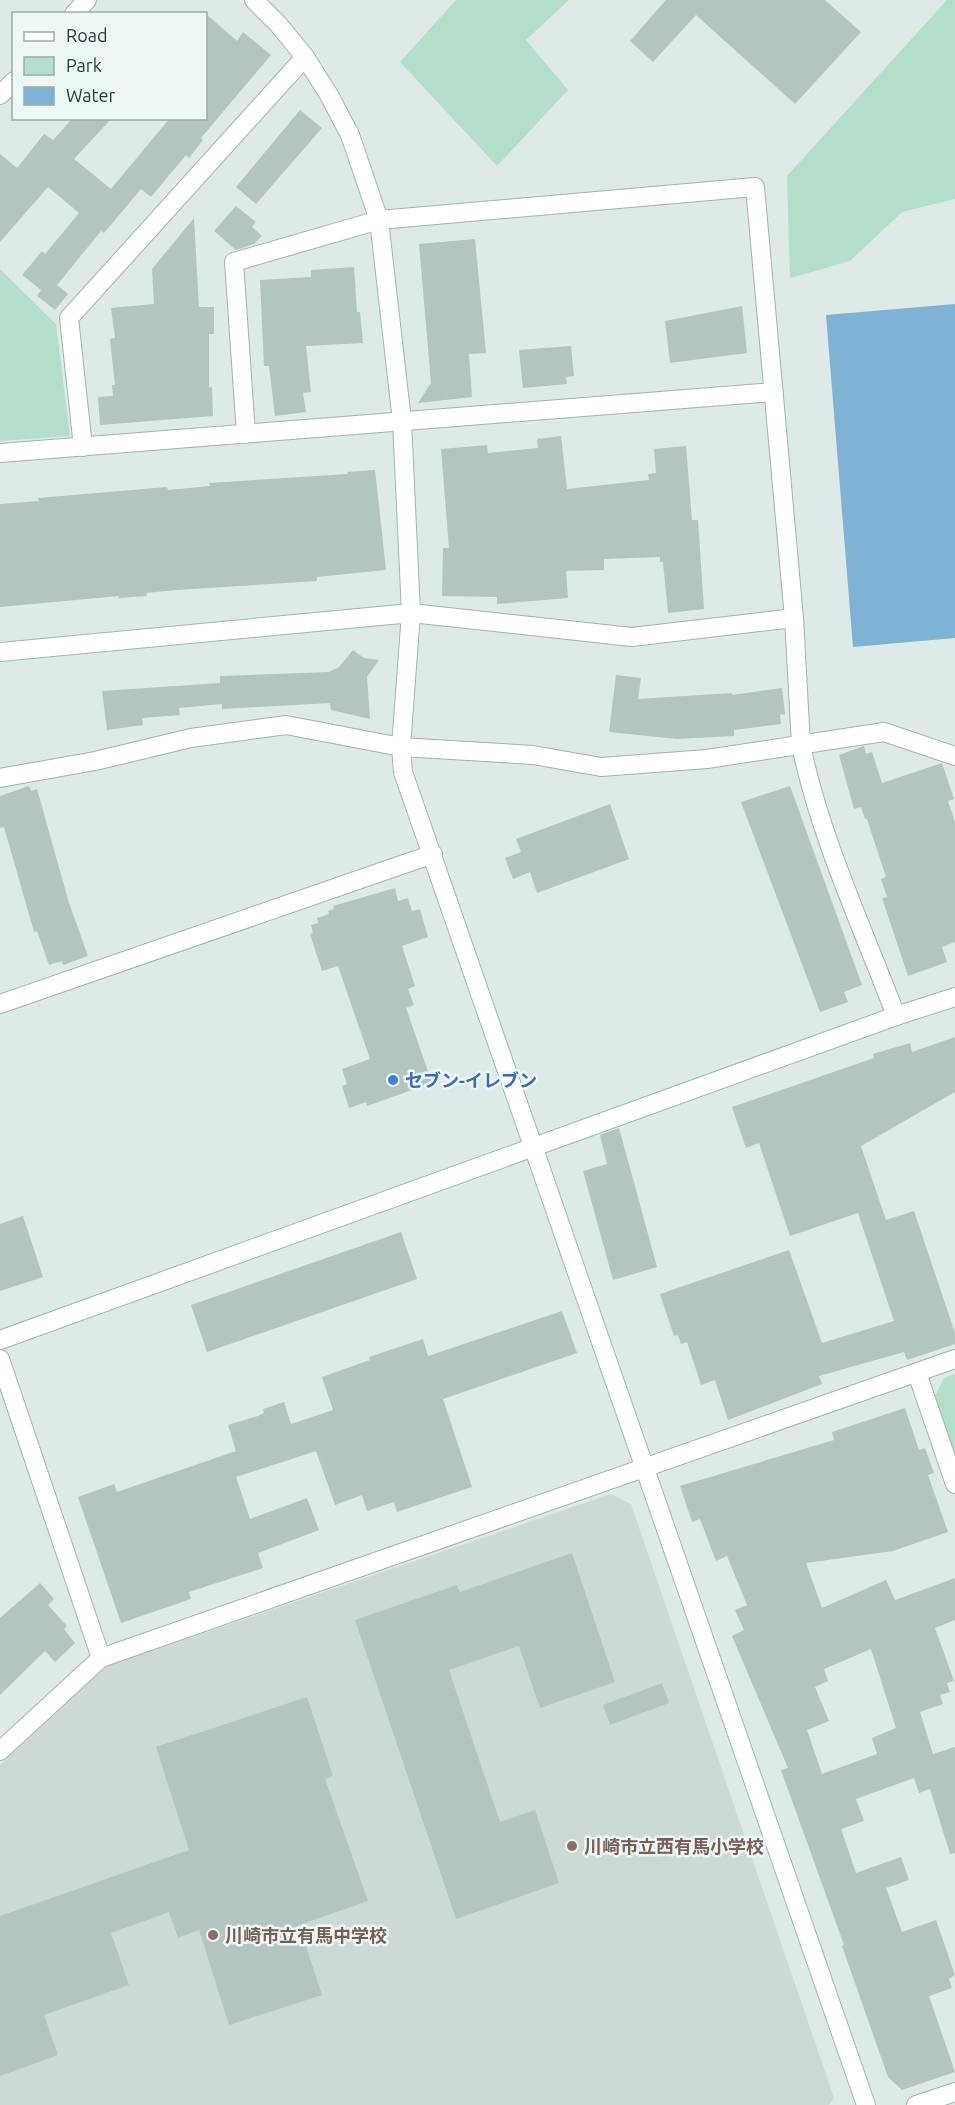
<svg xmlns="http://www.w3.org/2000/svg" width="955" height="2105" viewBox="0 0 955 2105" font-family="Ubuntu,'Noto Sans JP',sans-serif">
<style>
.built{fill:#cbdad7}
.green{fill:#b3dec9}
.water{fill:#7eb3d5}
.building{fill:#b2c5c1;fill-rule:evenodd}
.lines{fill:none;stroke-linecap:round;stroke-linejoin:round}
.street-casing{stroke:#a0b2b0;stroke-width:20}
.secondary-casing{stroke:#9bb7b4;stroke-width:20}
.street{stroke:#fff;stroke-width:18}
.secondary{stroke:#fff;stroke-width:18}
.shop-dot{fill:#3f7fe0;stroke:#edf7f4;stroke-width:2}
.education-dot{fill:#8d6e63;stroke:#edf7f4;stroke-width:2}
.labels{text-anchor:middle;dominant-baseline:central;stroke-width:5;stroke-linejoin:round;paint-order:stroke}
.shop-label{font-size:18px;font-weight:bold;fill:#366cbe;stroke:#edf7f4;text-anchor:start}
.education-label{font-size:18px;font-weight:bold;fill:#785e54;stroke:#edf7f4;text-anchor:start}
</style>
<rect width="100%" height="100%" fill="#ddeae8"/>
<!-- built -->
<path class="built" d="M611,1494l20,10 203,594 -5,7h-829v-340l107,-99z"/>
<!-- green -->
<path class="green" d="M456,0h113l-43,40 42,50 -71,76 -97,-104z
M947,0h8v199l-53,13 -52,49 -60,17 -3,-102z
M0,269l56,55 14,112 -70,5z
M955,1374v81l-20,-59 9,-18z"/>
<!-- water -->
<path class="water" d="M955,304v334l-102,9 -27,-332z"/>
<!-- building -->
<path class="building" d="M666,0h159l36,32 -66,72 -99,-89 -43,47 -23,-21z
M206,14l31,27 6,-9 28,23 -70,83 2,2 -14,18 -3,-3 -35,42 -10,-8 -37,44 -3,-2 -44,54 11,9 -13,16 -18,-14 4,-6 -19,-15 20,-24 3,3 34,-41 -31,-26 -48,55v-88l17,14 27,-34 9,6 20,-22h39l-38,41 37,30 59,-71h36z
M300,110l22,18 -66,76 -20,-17z
M236,206l20,16 -4,5 10,9 -8,8 -18,6 -22,-19z
M194,218l5,89h15v27h-5v53h3l1,29 -113,9 -2,-28 15,-1 -1,-11h3l-5,-46 5,-1 -4,-30 43,-4 -2,-35z
M475,239l11,114 -17,1 3,43 -54,6 13,-20 -12,-139z
M354,267l3,45h3l3,31 -57,3 5,46 -8,1 3,19 -31,4 -6,-50h-5l-4,-86 51,-3v-7z
M742,306l5,47 -77,10 -5,-42z
M571,346l3,30 -8,1 1,7 -44,4 -4,-38z
M561,436l6,53 82,-9 -1,-6 8,-1 -2,-24 32,-3 6,74h6l6,89 -36,4 -5,-51h-3v-5l-56,2v11l-38,1 2,27 -71,6v-7l-55,-1 1,-48h6l-8,-99 46,-4 1,8 50,-5 -1,-9z
M375,470l11,100 -69,7v4l-141,9 -30,3 1,3 -28,2v-2l-119,11v-103l39,-3 -1,-3 129,-11 1,3 42,-4 -1,-3 139,-9 -1,-2z
M353,650l11,8 15,2 -12,17 3,42 -39,-9 -1,-7 -108,6v-5l-43,4 1,7 -38,3 1,7 -36,5 -5,-39 118,-8v-7l109,-4 10,-5z
M616,675l25,3 -3,21 94,-6v2l50,-7 3,26 -5,1 1,9 -47,6v6l-57,3 -68,-7z
M864,746l2,8 6,-2 10,31 60,-20 12,36 -6,2 7,21v120l-13,5 5,15 -39,14 -26,-78 5,-1 -6,-18 5,-2 -19,-58h-2l-4,-12 -7,2 -15,-54z
M29,786l2,5 6,-2 32,114 19,53 -25,9 -1,-4 -13,4 -12,-34 -3,1 -30,-105 -4,1v-32z
M790,786l72,199 -18,7 4,10 -28,10 -79,-210z
M610,804l19,55 -92,34 -7,-21 -17,7 -8,-21 16,-6 -5,-13z
M395,888l3,13 10,-3 4,13 8,-2 8,28 -26,9 13,40 -7,3 6,16 -8,3 26,75 -65,23 -1,-4 -17,6 -7,-22 5,-2 -5,-15 28,-10 -32,-93 -16,5 -12,-37 3,-1 -2,-8 7,-2 -1,-5 12,-4 -1,-3 6,-2 -1,-3z
M955,1037v55l-94,54 25,74 28,-9 41,122v11l-48,16 -3,-8 -85,24 3,8 -94,36 -13,-40 -14,5 -14,-43 -6,2 -3,-9 -4,1 -14,-42 129,-44 33,93 72,-22 -36,-108 -68,23 -31,-93 -13,5 -14,-41 142,-49 -1,-4 37,-11 2,9z
M619,1128l38,139 -44,13 -30,-109 24,-7 -7,-29z
M23,1216l20,61 -43,14v-67z
M401,1232l16,47 -210,73 -16,-47z
M562,1311l15,42 -134,46 29,88 -75,25 -3,-10 -27,9 -5,-16 -27,10 -19,-54 -80,26 14,42 57,-21 12,32 -61,23 5,15 -74,24 2,7 -70,24 -43,-126 36,-13 3,8 119,-41 -8,-26 30,-9 6,-3 -1,-4 21,-7 7,22 42,-14 -11,-33 48,-17 -1,-3 54,-18 5,17z
M905,1408l14,42 6,-2 9,25 -6,2 20,57 -55,19 -87,12 16,45 64,-28 9,20 60,-22v42l-20,8 19,53 -7,2 3,9 -10,3 3,9 -23,8 13,42 22,-7v106l-5,1 -20,-65 -11,4 -5,-15 -58,21 8,22 -23,8 15,44 45,-16 8,23 -23,8 16,44 34,-12 19,55 -6,4 3,9 -23,8 26,76 -53,18 -14,-13 -46,-131 2,-1 -63,-175 7,-2 -56,-132 12,-6 -9,-20 12,-5 -20,-49 -11,5 -16,-42 -8,3 -12,-36 154,-46 -2,-8zM871,1649l25,79 -24,10 5,16 -55,20 -15,-44 22,-9 -14,-34 13,-6 -4,-12z
M572,1553l43,129 -75,26 -21,-62 -70,24 51,152 35,-12 24,73 -103,36 -101,-299 102,-35 3,7z
M40,1583l14,16 -6,6 19,21 -3,3 11,14 -20,19 -10,-11 -45,44v-77z
M662,1683l7,20 -59,22 -7,-20z
M307,1697l26,79 -8,3 43,122 -69,24 23,70 -93,30 -30,-95 -21,8 -9,-26 -58,21 18,52 -85,30 14,40 -58,21v-160l189,-66 -33,-103z"/>
<g class="lines">
<defs>
<path id="street" d="M74,14l13,-14
M0,95l14,-14
M246,434l-12,-172 145,-42 376,-33 39,431 -162,19 -221,-24
M83,447l-14,-129 236,-261
M0,453l774,-61
M794,618l7,127c19,93 62,183 95,271
M0,778l95,-17 96,-23 95,-13 115,22 132,8 68,12 106,-8 177,-27 71,24
M0,1004l433,-150
M0,1359l101,299
M917,1373l38,111
M0,1751l101,-93 854,-299
M916,2105l39,-13"/>
<path id="secondary" d="M254,0l24,24 27,33 24,38 21,40 29,85 23,201 9,192 -10,134 2,25 463,1333
M0,652l411,-39
M0,1340l896,-324 59,-19"/>
</defs>
<!-- street casing -->
<use href="#street" class="street-casing"/>
<!-- secondary casing -->
<use href="#secondary" class="secondary-casing"/>
<!-- street -->
<use href="#street" class="street"/>
<!-- secondary -->
<use href="#secondary" class="secondary"/>
</g>
<!-- markers -->
<circle class="shop-dot" cx="393" cy="1080" r="6"/>
<g class="education-dot">
<circle cx="572" cy="1846" r="6"/>
<circle cx="213" cy="1935" r="6"/>
</g>
<g class="labels">
<!-- shop labels -->
<g class="shop-label">
<text x="405" y="1080">セブン-イレブン</text>
</g>
<!-- education labels -->
<g class="education-label">
<text x="584" y="1846">川崎市立西有馬小学校</text>
<text x="225" y="1935">川崎市立有馬中学校</text>
</g>
</g>
<!-- legend -->
<rect x="12" y="12" width="195" height="108" fill="#edf7f4" stroke="#9aacaa" stroke-width="1.5"/>
<rect x="24" y="32" width="30" height="9" fill="#ffffff" stroke="#9aacaa" stroke-width="1.5"/>
<text x="66" y="42" font-size="18" fill="#1d3b3a">Road</text>
<rect x="24" y="57" width="30" height="18" fill="#b3dec9" stroke="#9aacaa" stroke-width="1.5"/>
<text x="66" y="72" font-size="18" fill="#1d3b3a">Park</text>
<rect x="24" y="87" width="30" height="18" fill="#7eb3d5" stroke="#9aacaa" stroke-width="1.5"/>
<text x="66" y="102" font-size="18" fill="#1d3b3a">Water</text>
</svg>
